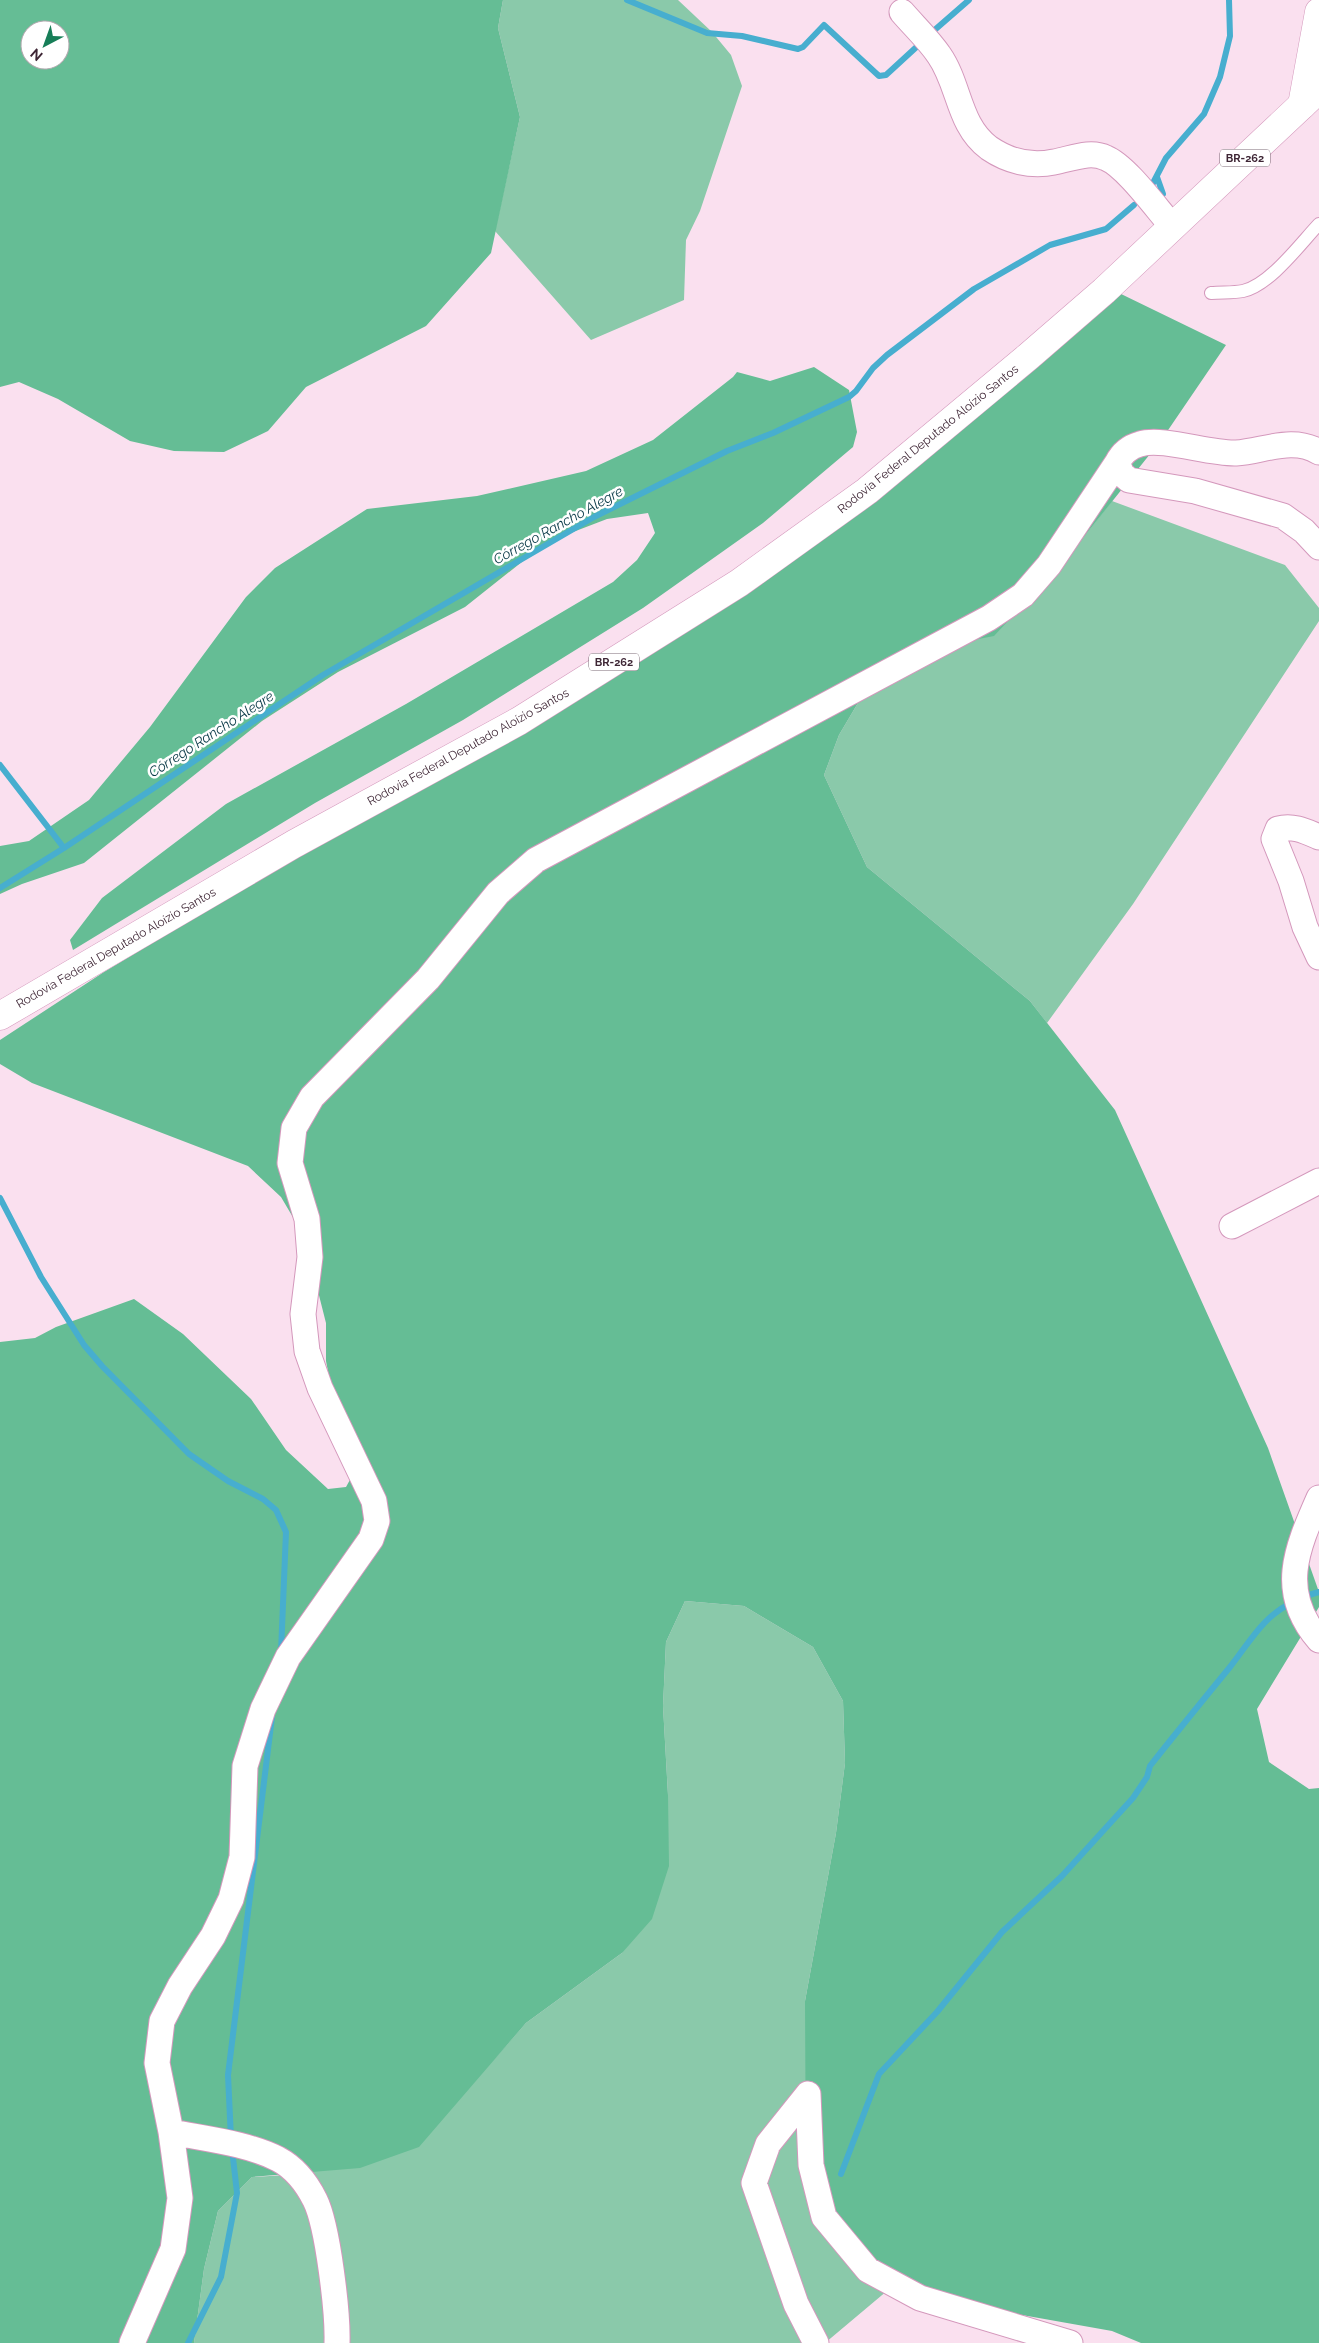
<svg xmlns="http://www.w3.org/2000/svg" width="1319" height="2343" viewBox="0 0 1319 2343" font-family="Raleway,sans-serif">
<style>
.green{fill:#8ac9aa}
.forest{fill:#65bd95;fill-rule:evenodd}
.lines{fill:none;stroke-linecap:round;stroke-linejoin:round}
.stream{stroke:#47aecf;stroke-width:6}
.lane-casing{stroke:#d498bc;stroke-width:14}
.street-casing{stroke:#d498bc;stroke-width:27}
.secondary-casing{stroke:#d498bc;stroke-width:29}
.highway-casing{stroke:#d498bc;stroke-width:29}
.lane{stroke:#fff;stroke-width:12}
.street{stroke:#fff;stroke-width:25}
.secondary{stroke:#fff;stroke-width:28}
.highway{stroke:#fff;stroke-width:28}
.labels{text-anchor:middle;dominant-baseline:central;stroke-width:5;stroke-linejoin:round;paint-order:stroke}
.shield{fill:#fff;stroke:#786772;stroke-width:1}
.shield-label{font-size:11px;font-weight:bold;fill:#3e2635}
.street-label{font-size:12px;fill:#3e2635;stroke:#fff}
.water-label{font-size:14px;font-style:italic;fill:#083846;stroke:#fff}
</style>
<rect width="100%" height="100%" fill="#fae0ef"/>
<!-- green -->
<path class="green" d="M503,0h175l34,32 19,23 11,31 -42,125 -14,29 -2,60 -93,40 -96,-109 25,-114 -22,-89z
M1112,501l173,64 34,43v13l-186,283 -86,119 -17,-22 -163,-134 -43,-92 15,-40 42,-71 190,-111z
M685,1601l59,5 69,41 30,54 2,62 -9,70 -31,168 89,284 -69,58h-631l10,-74 14,-58 34,-34 49,-3 195,-117 30,-34 96,-70 46,-158 -5,-89 3,-64z"/>
<!-- forest -->
<path class="forest" d="M0,0h503l-5,28 22,89 -29,136 -65,73 -120,61 -38,44 -44,21 -50,-1 -44,-10 -72,-42 -39,-17 -19,5zM30,30h30v30h-30z
M1119,293l107,52 -64,94 -91,114 -77,83 -57,11 -56,17 -42,71 -15,40 43,92 163,134 85,109 153,338 51,144v15l-62,102 12,53 40,27 10,-1v555h-178l-29,-12 -90,-16 -61,-7 -67,-23 -88,-98 -1,-186 31,-168 9,-70 -2,-62 -30,-54 -69,-41 -59,-5 -19,41 -3,64 5,89 1,71 -17,53 -30,34 -96,70 -107,124 -59,21 -108,9 -34,34 -14,58 -10,74h-194v-1001l35,-4 21,-11 78,-28 49,35 68,65 35,51 42,39 18,-2 11,-20 -23,-65 -8,-41v-38l-22,-87 -23,-39 -33,-31 -216,-83 -32,-19v-24l104,-68 235,-141 161,-89z
M814,367l35,23 8,42 -4,15 -90,76 -120,85 -180,112 -148,83 -242,147 -3,-10 32,-42 124,-94 180,-100 207,-122 24,-22 18,-27 -7,-20 -41,6 -60,23 -82,65 -127,65 -76,49 -178,142 -62,21 -22,10v-48l29,-5 60,-41 61,-73 96,-130 29,-29 92,-59 110,-13 109,-25 67,-31 80,-63 4,-5 33,9z"/>
<g class="lines">
<!-- stream -->
<path class="stream" d="M627,0l80,33 35,3 56,13 5,-2 21,-22 55,51 7,-1 37,-34
M930,34l39,-34
M1157,177l6,17
M1153,183l13,-25 38,-44 16,-37 10,-41 -1,-36
M0,765l64,83
M0,888l64,-40 259,-173 271,-158 133,-66 46,-18 76,-36 7,-6 17,-23 14,-13 87,-66 76,-44 56,-16 28,-24
M0,1198l41,79 43,68 18,21 87,88 39,27 35,18 13,11 10,22 -5,120
M1302,1597l17,-5
M231,2139l-3,-64 44,-358
M841,2174l38,-100 58,-62 65,-80 60,-56 71,-78 14,-21 3,-11c26,-33 53,-66 80,-99 20,-25 32,-50 63,-65
M188,2343l33,-66 16,-84 -5,-44"/>
<defs>
<path id="lane" d="M1211,293c11,-1 22,0 32,-2 27,-6 57,-47 76,-67"/>
<path id="street" d="M902,12c12,14 27,28 37,43 21,30 19,70 50,93 19,13 42,19 65,14 17,-3 36,-12 52,-4 20,8 50,50 66,68
M1319,452c-26,-16 -55,-1 -83,1 -27,1 -73,-16 -96,-9 -11,3 -18,9 -23,19l5,11 7,6 66,11 88,25 21,15 15,16
M1319,837c-14,-6 -26,-12 -41,-8l-4,10 17,42 14,46 14,30
M1232,1226l87,-45
M1319,1498c-23,52 -41,94 0,142
M171,2132c35,7 75,11 107,27 17,9 29,25 37,41 13,26 23,114 22,143
M132,2343l41,-94 7,-51 -9,-66 -14,-69 5,-42 18,-35 33,-50 18,-37 11,-42 3,-91 18,-57 25,-52 83,-118 6,-18 -3,-20 -54,-113 -13,-37 -4,-37 7,-57 -3,-38 -17,-56 4,-35 18,-31 116,-118 70,-86 38,-33 453,-242 34,-23 26,-30 68,-102
M816,2343l-20,-39 -42,-121 14,-39 40,-50 3,71 13,52 44,53 52,28 150,45"/>
<path id="secondary" d="M1302,105l17,-93"/>
<path id="highway" d="M0,1016l294,-172 225,-123 220,-138 128,-92 162,-135 75,-65 215,-202"/>
</defs>
<!-- lane casing -->
<use href="#lane" class="lane-casing"/>
<!-- street casing -->
<use href="#street" class="street-casing"/>
<!-- secondary casing -->
<use href="#secondary" class="secondary-casing"/>
<!-- highway casing -->
<use href="#highway" class="highway-casing"/>
<!-- lane -->
<use href="#lane" class="lane"/>
<!-- street -->
<use href="#street" class="street"/>
<!-- secondary -->
<use href="#secondary" class="secondary"/>
<!-- highway -->
<use href="#highway" class="highway"/>
</g>
<g class="labels">
<!-- shield labels -->
<g class="shield">
<rect x="1220" y="149.5" width="50" height="17" rx="4"/>
<rect x="589" y="653.5" width="50" height="17" rx="4"/>
</g>
<g class="shield-label">
<text x="1245" y="158">BR-262</text>
<text x="614" y="662">BR-262</text>
</g>
<!-- street labels -->
<g class="street-label">
<text transform="translate(928 439) rotate(-39)">Rodovia Federal Deputado Aloízio Santos</text>
<text transform="translate(468 747) rotate(-29)">Rodovia Federal Deputado Aloízio Santos</text>
<text transform="translate(116 948) rotate(-30)">Rodovia Federal Deputado Aloízio Santos</text>
</g>
<!-- water labels -->
<g class="water-label">
<text transform="translate(558 525) rotate(-29)">Córrego Rancho Alegre</text>
<text transform="translate(211 734) rotate(-33)">Córrego Rancho Alegre</text>
</g>
</g>
<!-- north arrow -->
<g transform="translate(45 45) rotate(221)"><circle r="24" fill="#ffffff" stroke="#b2a8ae"/>
<path d="M0-4L9 19L0 12L-9 19Z" fill="#177e58"/>
<text y="-8" font-size="14" font-weight="bold" text-anchor="middle" fill="#3e2635">N</text>
</g>
</svg>
